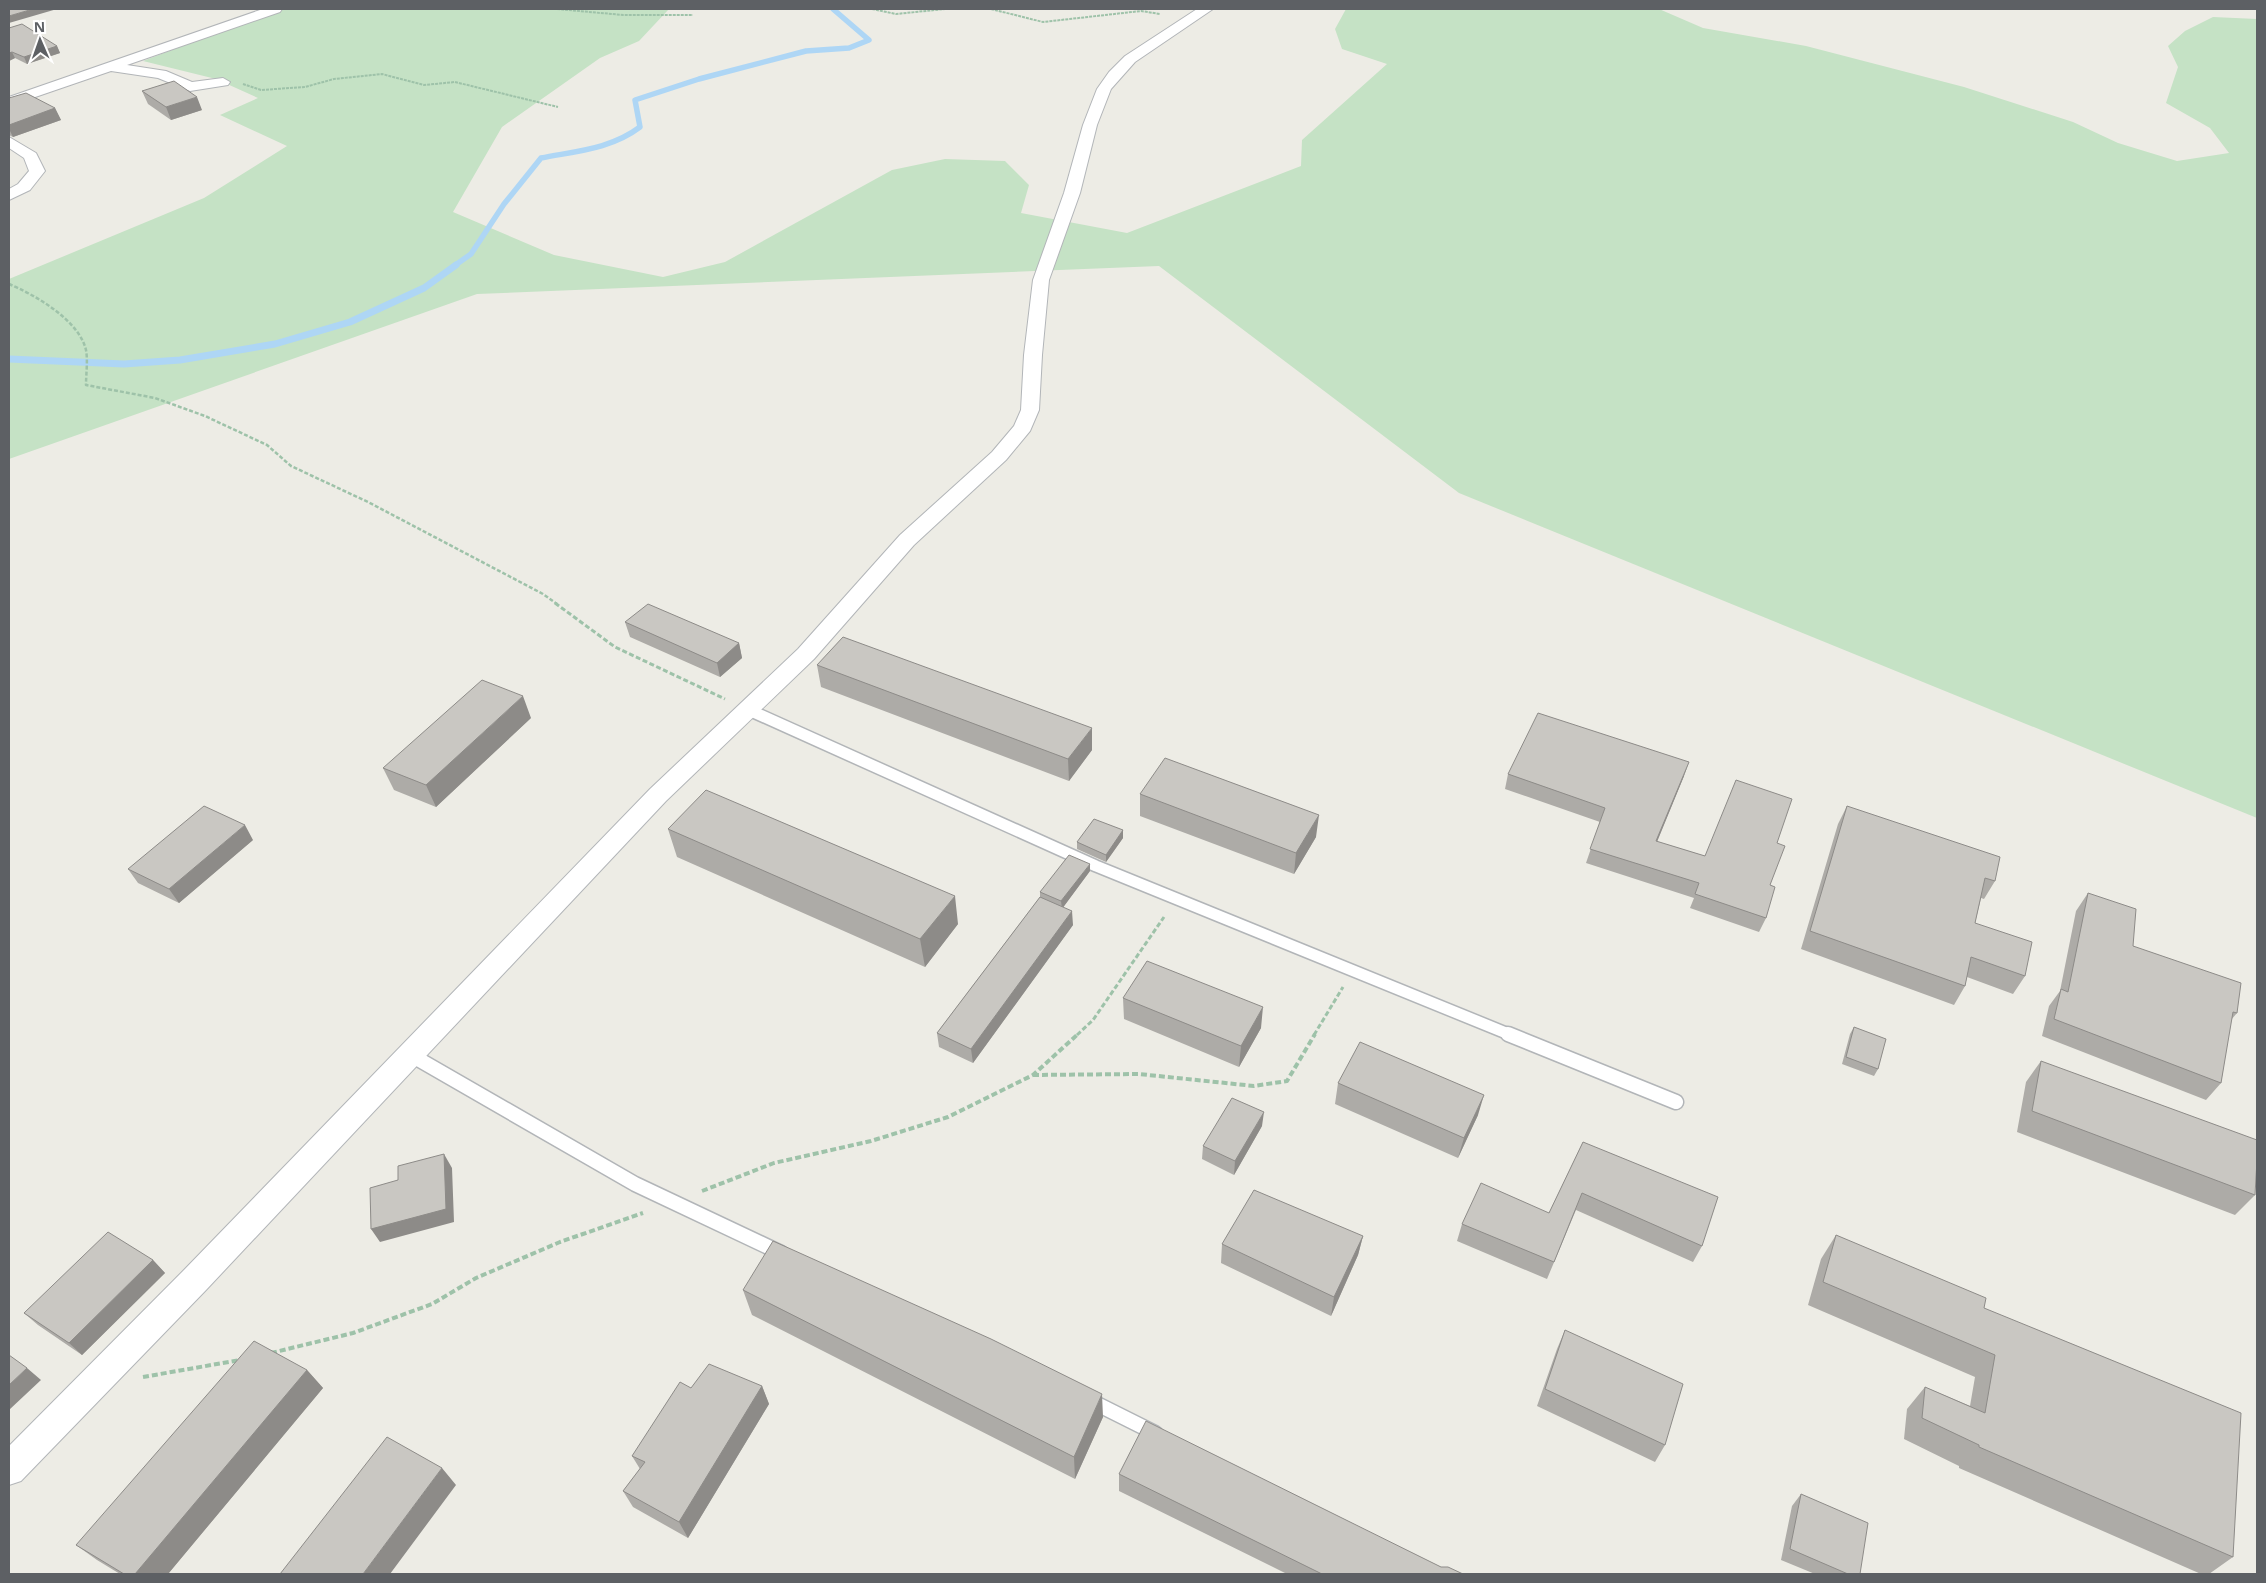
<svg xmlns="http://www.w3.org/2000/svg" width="2266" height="1583" viewBox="0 0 2266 1583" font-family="'Noto Sans',sans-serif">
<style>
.green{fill:#c5e2c5}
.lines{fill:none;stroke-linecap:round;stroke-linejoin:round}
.stream-far1{stroke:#aed6f5;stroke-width:5.5}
.stream{stroke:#aed6f5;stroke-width:7}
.lane-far1-casing{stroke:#b2b5b8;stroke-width:14}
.lane-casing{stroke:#b2b5b8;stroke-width:17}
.street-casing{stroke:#b2b5b8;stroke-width:2}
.path-far3{stroke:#9ec2a9;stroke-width:2;stroke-dasharray:3 1;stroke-linecap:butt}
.path-far2{stroke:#9ec2a9;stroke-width:2.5;stroke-dasharray:4 2;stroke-linecap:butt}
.path-far1{stroke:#9ec2a9;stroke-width:3;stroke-dasharray:5 2.5;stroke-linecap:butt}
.path{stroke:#9ec2a9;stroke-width:4;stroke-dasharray:6 3;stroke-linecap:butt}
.lane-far1{stroke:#fff;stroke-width:11}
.lane{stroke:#fff;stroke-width:14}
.street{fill:#fff;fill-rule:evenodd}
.wall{fill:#adaba7}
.shaded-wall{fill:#8d8b88}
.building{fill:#c9c7c2;stroke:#8d8b88}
</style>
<rect width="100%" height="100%" fill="#edece5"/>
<!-- green -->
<path class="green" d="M279,9h390l-30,32 -39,17 -98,69 -49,85 101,43 109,22 62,-15 167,-92 53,-11 60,2 24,24 -8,28 106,20 174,-67 1,-26 85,-76 -45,-15 -7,-20 11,-20h313l44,19 103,18 158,41 109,35 45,21 59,18 52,-8 -19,-25 -44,-25 12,-36 -10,-21 17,-15 28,-14 44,2v799l-798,-325 -300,-227 -682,28 -468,165v-180l195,-81 83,-52 -67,-31 38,-17 -42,-19 -73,-18z"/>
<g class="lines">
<!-- stream-far1 -->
<path class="stream-far1" d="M454,266l17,-12 33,-50 37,-46c35,-7 70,-9 99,-31l-5,-27 64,-21 107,-28 43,-3 20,-8 -36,-31"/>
<!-- stream -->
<path class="stream" d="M9,359l115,5 56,-4 95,-16 75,-22 74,-34 32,-23"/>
<defs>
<path id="lane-far1" d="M749,710l347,156 415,169"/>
<path id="lane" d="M1508,1034l168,68
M411,1055l224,129 146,69
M1089,1400l66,33"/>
<path id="street" d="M263,9h19l-2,3 -153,53 39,6 26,11 31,-4 7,4 -2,3 -38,6 -32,-13 -47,-7 -102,35v-9z
M1197,9h16l-78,53 -24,27 -14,36 -17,68 -31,87 -7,75 -3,55 -9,21 -24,29 -92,85 -100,114 -148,142 -460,489 -185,191 -12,4v-39l175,-176 466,-481 148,-140 102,-114 92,-83 22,-26 7,-16 3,-55 9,-75 31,-87 19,-68 14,-36 12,-17 16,-16z
M9,137l27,16 9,18 -15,19 -21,10v-11l9,-5 11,-13 -5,-13 -15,-10z"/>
</defs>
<!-- lane-far1 casing -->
<use href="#lane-far1" class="lane-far1-casing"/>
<!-- lane casing -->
<use href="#lane" class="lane-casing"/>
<!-- street casing -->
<use href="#street" class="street-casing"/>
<!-- path-far3 -->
<path class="path-far3" d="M557,9l66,6h70
M872,9l24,5 49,-5
M991,9l52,13 98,-11 19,3
M1870,9h3
M243,84l18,6 44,-3 29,-8 48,-5 42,11 31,-3 103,25"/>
<!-- path-far2 -->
<path class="path-far2" d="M9,284c26,11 70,36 77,66 2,11 0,24 0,35l69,13 50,18 62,29 24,21 77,36 175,92 14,10"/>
<!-- path-far1 -->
<path class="path-far1" d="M555,603l60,44 110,52
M1077,1035l16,-15 71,-103
M1314,1035l29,-48"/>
<!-- path -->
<path class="path" d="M1033,1075l106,-1 115,12 33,-5 28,-47
M702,1191l72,-28 97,-22 77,-24 85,-42 45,-41
M271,1353l82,-20 79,-29 44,-26 84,-36 83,-29
M143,1377l97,-17"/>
<!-- lane-far1 -->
<use href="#lane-far1" class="lane-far1"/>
<!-- lane -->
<use href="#lane" class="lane"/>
<!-- street -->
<use href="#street" class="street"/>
</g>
<!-- wall -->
<path class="wall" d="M9,28l48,18 3,7 -33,11 -12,-6 -6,3z
M142,91l60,19 -31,10 -23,-16z
M9,98l46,10 6,12 -48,17 -4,-2z
M625,622l114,21 3,15 -22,19 -90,-40z
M817,665l275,85 -23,31 -248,-94z
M531,718l-95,89 -42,-17 -11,-22z
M1508,774l176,2 -27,66 48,14 72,-13 -7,42 -4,33 -7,14 -69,-24 4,-10 -108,-35 14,-41 -95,-33z
M1140,794l176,43 -22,37 -154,-58z
M1847,806l148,75 -11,18 -3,-1 -6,25 50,53 -12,18 -46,-17 -2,9 -11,19 -153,-56 37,-125z
M668,829l290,95 -33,43 -248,-110z
M1123,830v8l-17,24 -29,-13v-7z
M253,840l-74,63 -41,-20 -10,-14z
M1090,871l-27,36 10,18 -100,138 -34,-16 -2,-14 103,-136v-5z
M2088,893l45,53 104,67 -6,7 -10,63 -15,17 -164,-64 7,-30 11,-15 16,-80z
M1123,998l138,30 -22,39 -115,-48z
M1854,1027l24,42 -4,7 -32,-12 8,-30z
M2041,1061l214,134 -20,20 -218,-83 9,-50z
M1338,1083l140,32 -20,43 -123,-54z
M1262,1126l-28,49 -32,-16 1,-13z
M1583,1142l119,104 -9,16 -117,-52 -29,69 -90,-38 5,-17 87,-11z
M1836,1235l148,73 249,249 -24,17h-8l-242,-106v-2l-55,-27 3,-30 18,-22 45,19 5,-29 -167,-72 13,-46z
M1363,1236l-5,19 -27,61 -110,-53 1,-19z
M153,1260l12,13 -83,82 -44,-30 -14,-12z
M743,1290l360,127 -28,62 -323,-164z
M1565,1330l100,115 -10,17 -118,-56 20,-57z
M307,1370l16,18 -155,186h-48l-23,-14 -21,-15z
M762,1386l7,18 -81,134 -55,-31 -10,-16 17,-22 -8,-13 59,-68z
M1119,1474l322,93 22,7h-176l-168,-83z
M1801,1494l59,80h-45l-34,-14 11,-54z"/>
<!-- shaded-wall -->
<path class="shaded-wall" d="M33,9h24l-48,14v-7z
M57,46l3,7 -33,11 -3,-7z
M12,52l3,6 -6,3v-8z
M197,97l5,13 -31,10 -5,-13z
M55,108l6,12 -48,17 -4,-8v-4z
M739,643l3,15 -22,19 -3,-14z
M523,696l8,22 -95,89 -10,-22z
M1092,728v22l-23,31 -1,-22z
M1689,762l-5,14 -33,80 5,-15z
M1319,815l-3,22 -22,37 2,-21z
M245,825l8,15 -74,63 -10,-14z
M1123,830v8l-17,24v-7z
M1090,864v7l-28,38 -1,-8z
M955,896l3,28 -33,43 -5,-28z
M1072,911l1,14 -100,138 -2,-14z
M1263,1007l-2,21 -22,39 2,-21z
M1484,1095l-6,20 -20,43 6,-20z
M1264,1112l-2,14 -28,49 1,-14z
M444,1154l8,14 2,54 -74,20 -9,-13z
M1363,1236l-5,19 -27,61 3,-19z
M153,1260l12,13 -83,82 -13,-12z
M27,1368l14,12 -32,30v-25z
M307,1370l16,18 -155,186h-33z
M762,1386l7,18 -81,134 -9,-16z
M1102,1394l1,23 -28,62 -1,-22z
M442,1468l14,17 -66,89h-27z"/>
<!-- building -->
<path class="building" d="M9,9h24l-24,7z
M22,24l35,22 -33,11 -12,-5 -3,1v-25z
M174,81l23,16 -31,10 -24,-16z
M26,93l29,15 -46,17v-27z
M648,604l91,39 -22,20 -92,-41z
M843,637l249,91 -24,31 -251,-94z
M482,680l41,16 -97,89 -43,-17z
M1538,713l151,49 -33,79 49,15 31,-76 56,19 -15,44 8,3 -15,39 5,2 -9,31 -71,-24 4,-11 -109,-34 15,-41 -97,-34z
M1165,758l154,57 -23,38 -156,-59z
M706,790l249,106 -35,43 -252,-110z
M204,806l41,19 -76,64 -41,-20z
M1847,806l153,51 -5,24 -10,-3 -10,45 57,19 -7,34 -54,-19 -6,29 -155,-55z
M1094,819l29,11 -17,25 -29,-13z
M1069,855l21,9 -29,37 -21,-9z
M2088,893l48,16 -3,37 108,37 -4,30 -4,-1 -12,71 -167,-64 7,-30 7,3z
M1040,897l32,14 -101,138 -34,-16z
M1147,961l116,46 -22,39 -118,-48z
M1854,1027l32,12 -8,30 -32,-12z
M1360,1042l124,53 -20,43 -126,-55z
M2041,1061l216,79v20l-2,35 -223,-84z
M1232,1098l32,14 -29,49 -32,-15z
M1583,1142l135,55 -16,49 -120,-53 -28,69 -92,-38 19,-41 68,30z
M444,1154l2,55 -75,20 -1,-41 28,-8v-14z
M1254,1190l109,46 -29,61 -112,-53z
M108,1232l45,28 -84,83 -45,-30z
M1836,1235l150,63 -2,10 257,105 -8,144 -254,-110v-2l-57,-27 3,-31 60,26 10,-58 -172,-73z
M773,1241l218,98 111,55 -28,63 -331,-167z
M1565,1330l118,54 -18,61 -120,-56z
M254,1341l53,29 -172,204h-11l-48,-29z
M9,1355l18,13 -18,17z
M709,1364l53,22 -83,136 -56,-31 22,-29 -13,-6 48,-74 11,6z
M1146,1421l295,146h7l15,7h-141l-203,-100z
M387,1437l55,31 -79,106h-83z
M1801,1494l67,29 -8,51h-12l-58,-25z"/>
<!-- border -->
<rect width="2266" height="1583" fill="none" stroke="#5d6064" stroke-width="20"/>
<!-- north arrow -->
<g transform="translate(40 40) rotate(358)" stroke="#ffffff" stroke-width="4" paint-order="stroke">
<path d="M0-4L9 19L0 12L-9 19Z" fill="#5d6064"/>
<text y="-8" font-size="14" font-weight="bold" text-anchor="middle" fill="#5d6064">N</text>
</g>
</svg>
